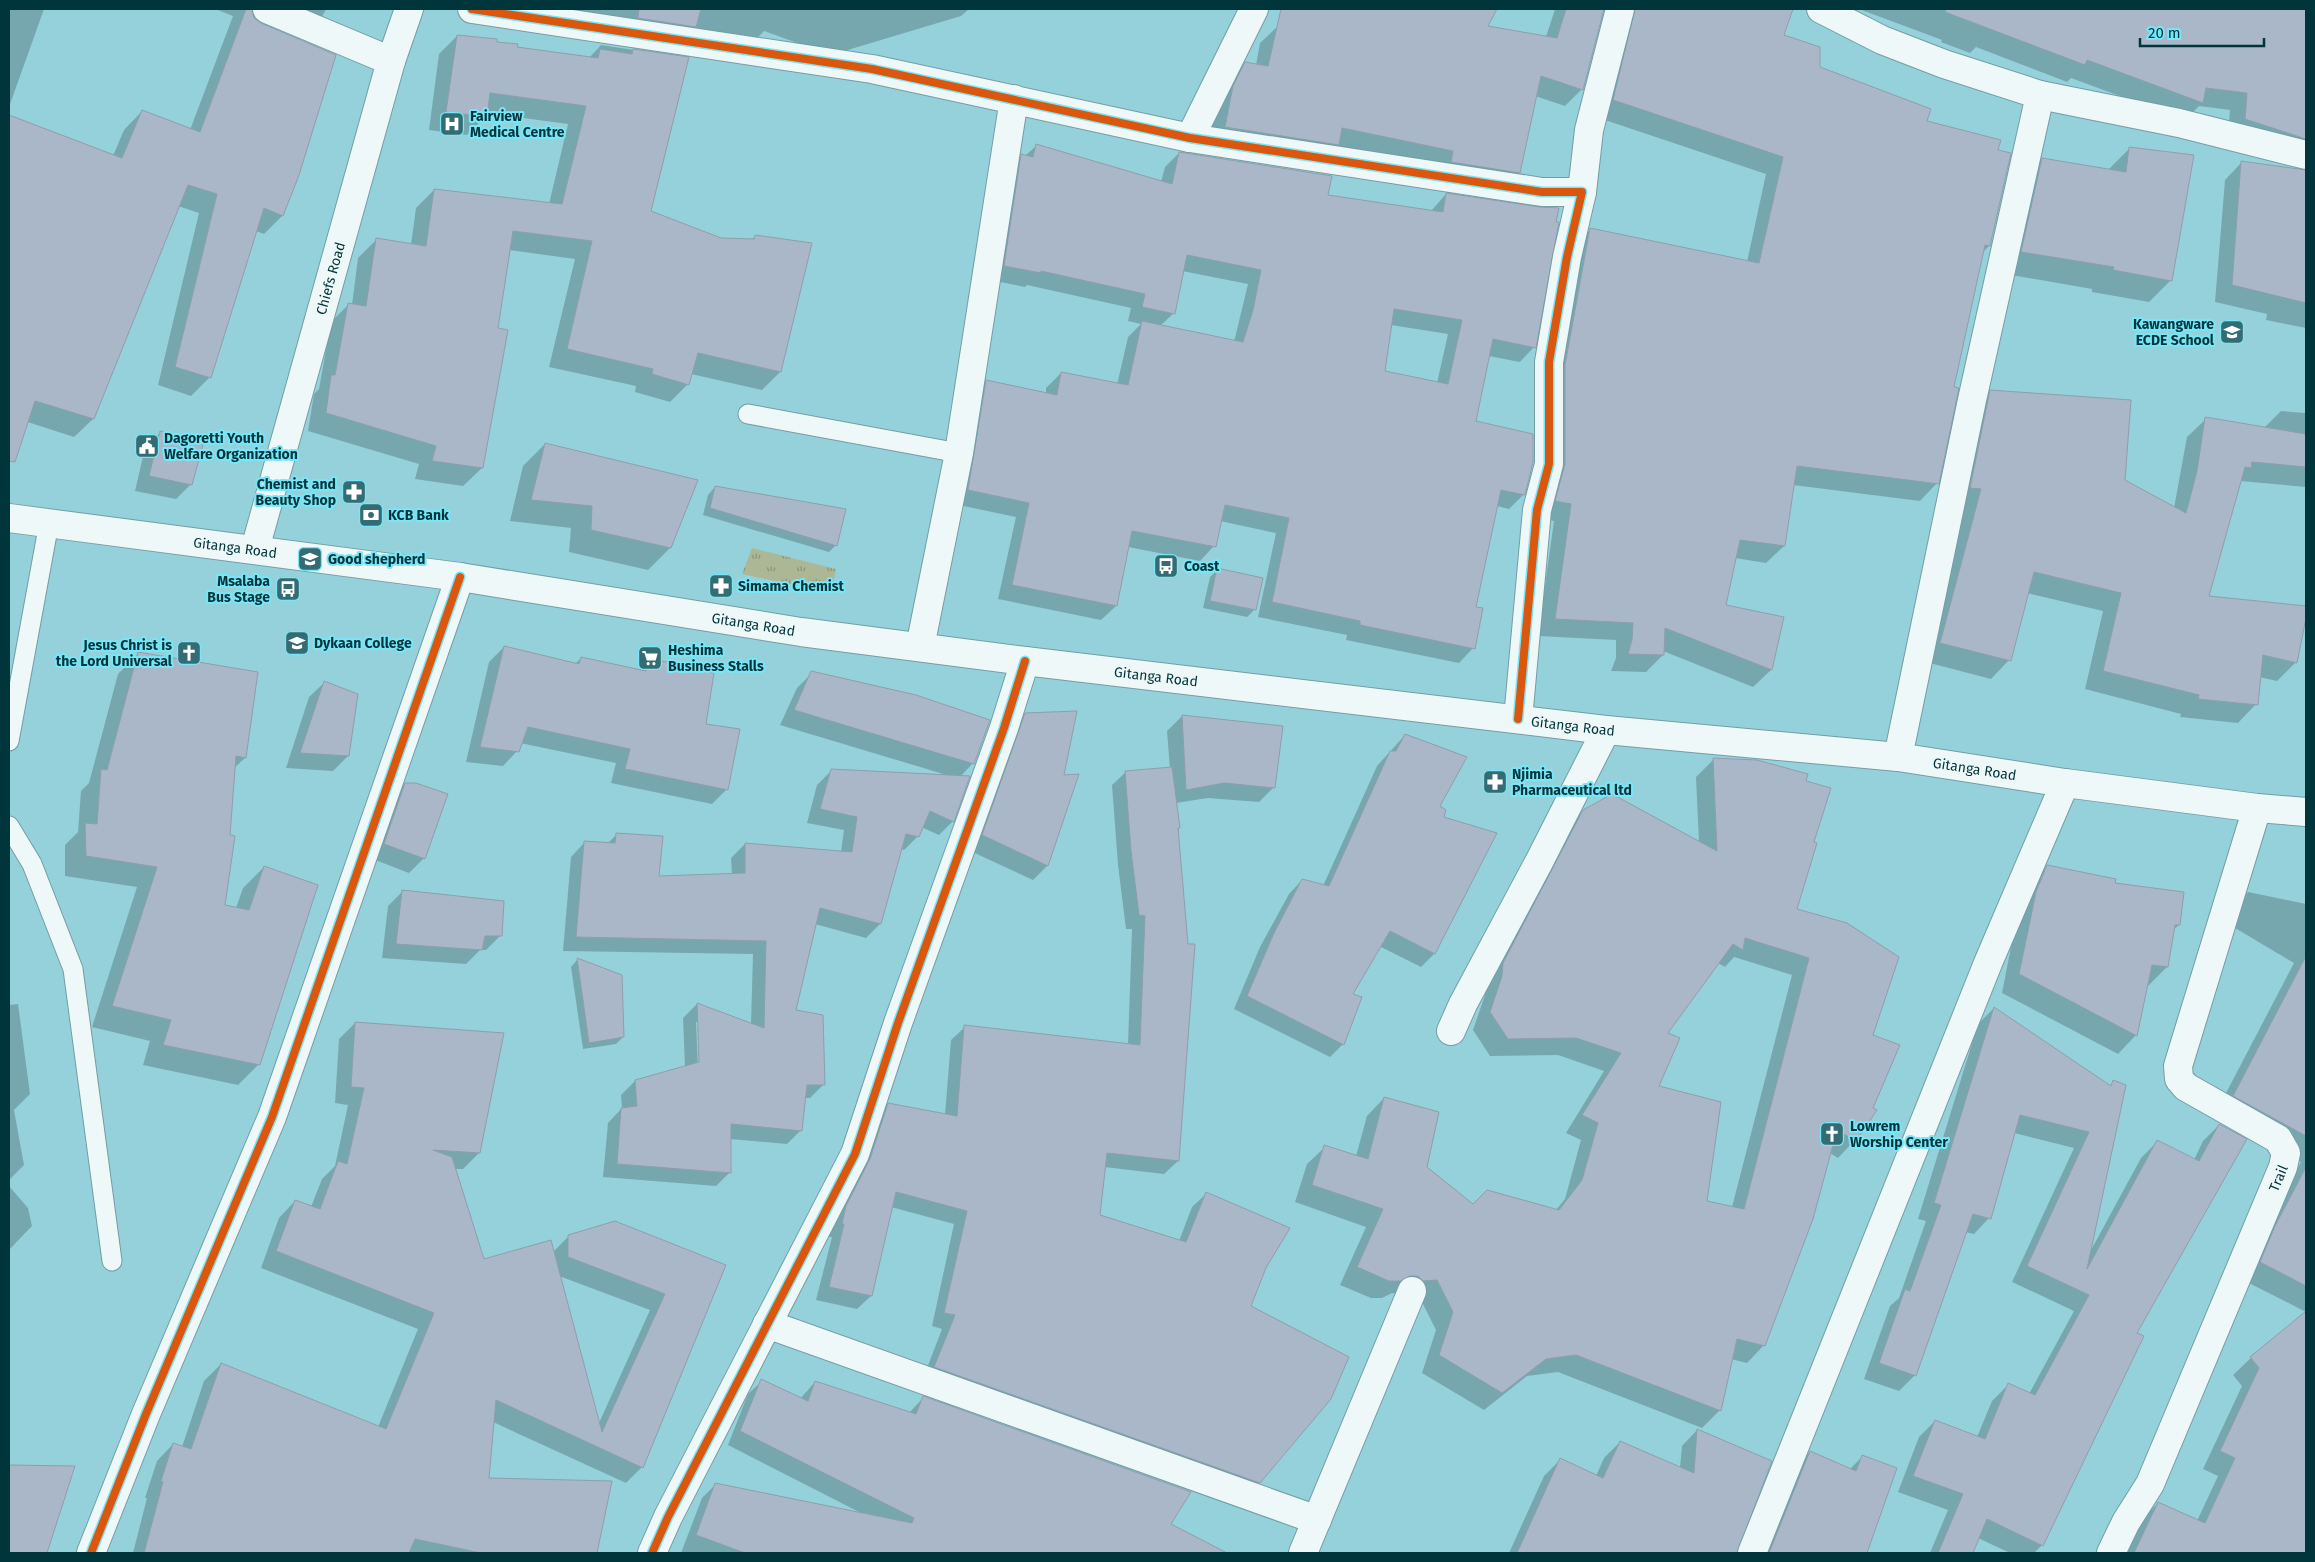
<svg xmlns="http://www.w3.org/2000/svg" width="2315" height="1562" viewBox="0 0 2315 1562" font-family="'Fira Sans',sans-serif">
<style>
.park{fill:url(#park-tufts)}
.shadow{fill:#0003;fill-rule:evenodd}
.building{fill:#aab7c9;stroke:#8e9eac;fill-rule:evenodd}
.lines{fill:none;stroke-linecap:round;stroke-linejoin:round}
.lane-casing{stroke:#729ea4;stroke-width:21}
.street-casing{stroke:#729ea4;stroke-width:30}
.secondary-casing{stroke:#729ea4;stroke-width:30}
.lane{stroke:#eff8f9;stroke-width:19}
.street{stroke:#eff8f9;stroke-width:28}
.secondary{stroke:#eff8f9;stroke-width:28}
.cycleway-casing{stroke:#78e6f7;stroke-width:11}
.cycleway{stroke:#dc570e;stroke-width:8}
.labels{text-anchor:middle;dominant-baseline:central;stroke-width:4;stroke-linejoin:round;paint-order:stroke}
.poi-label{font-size:14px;font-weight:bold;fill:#00353c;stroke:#78e6f7;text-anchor:start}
.street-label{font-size:14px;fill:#00353c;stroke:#78e6f7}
</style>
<defs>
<pattern id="park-tufts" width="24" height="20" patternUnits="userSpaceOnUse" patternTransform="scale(1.25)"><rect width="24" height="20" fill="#abb795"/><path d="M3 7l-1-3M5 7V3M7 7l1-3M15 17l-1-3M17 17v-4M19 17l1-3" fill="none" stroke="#89967b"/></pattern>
</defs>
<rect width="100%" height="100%" fill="#95d1da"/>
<!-- park -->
<path class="park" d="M752,548l84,21 -5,24 -89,-19z"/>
<!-- shadow -->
<path class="shadow" d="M9,9h35l-35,98z
M215,9h111l-3,6 -19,19 -53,-22 47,163 -16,41 -18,18 -8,-3 -46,146 -19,19 -33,-11 41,-172 -21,-7 -85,213 -19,18 -65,-21v-300l104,40 11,-26 18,-19 48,19 43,-114z
M552,9h417l-8,7 -130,39 -67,-24 -13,14z
M1307,9h188l-9,18 60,10 9,-28h221l14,4 -8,23 36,31 107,55 72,30 -8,94 -7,7 -29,136 -16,94 -17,18 -127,-16 -9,61 -18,17 -31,-5 -10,48 57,12 -11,52 -18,17 -90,-36v4l-17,17 -35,-1 5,-13v-18l-78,-4 16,-115 -15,-3 34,-271 17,-17 157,32 19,-88 -170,-57 10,-106h-4l-20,78 -17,17 -30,-10 -16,76 -18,17 -293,-45 8,-39 12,-25 18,-17 10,2 4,-22 18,-17 21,4z
M1859,9h447v156l-78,-29 2,-26 -31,-4 -14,14 -114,-42 -4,4 -91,-35 -6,6 -29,-11 1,-2z
M457,36l59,12 73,10 12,-13 86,13 -38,154 72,27 31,1 4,-4 55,8 -31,128 -18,18 -71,-16 -3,10 -18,18 -35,-10 1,-6 -87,-19 26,-108 -66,-9 -12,79 -15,139 -19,18 -48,-7 4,-15 -111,-33 6,-37 5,-5 12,-67 18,-18 3,1 6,-47 18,-18 35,5 5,-37 18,-18 115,14 19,-80 -82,-11 -1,4 -18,18 -38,-5 10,-76z
M1037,145l124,37 4,-15 14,-14 147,43 105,15 15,-17 88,153 -14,15 -31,-6 -14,66 49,72 -15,15 -12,-3 -22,102 -2,40 -14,15 -113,-23 1,-5 -89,-18 18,-84 -56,-12 -6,25 -14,15 -72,-14 -12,59 -15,14 -103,-21 18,-82 -62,-13 18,-108 15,-15 59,12v-5l15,-15 56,12 11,-48 13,-13 -13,-3 3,-13 -104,-23 -2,2 -35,-7 17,-110 15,-14h3zM1182,271l66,13 -14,58 -74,-16 14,-13zM1391,325l57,9 -11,49 -53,-11z
M2130,148l41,132 -22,22 -57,-10v-3l-92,-16 20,-92 22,-22 66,11z
M2242,162l64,8v158l-40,-8 1,-6 -52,-12 10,-122z
M1991,391l133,90 50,27 13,-71 19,-18 58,9 17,-17 25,2v74l-66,-6 -32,116 98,10 -10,55 -19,19 -18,-4 -3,27 -18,19 -58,-6 1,-3 -96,-25 18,-78 -76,-18 -18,67 -18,19 -69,-18 50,-251z
M160,433l31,51 -15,15 -41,-8 10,-43z
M545,444l125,104 -22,22 -79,-18 2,-24 -61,-7 13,-55z
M715,487l121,58 -7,7 -126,-37 5,-20z
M1217,570l44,9 -7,31 -7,7 -44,-9 7,-31z
M504,647l71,17 6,-6 57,13 11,-12 56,66 22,64 -15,15 -101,-21 5,-20 -96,-20 -3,8 -14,15 -37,-4 23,-100z
M139,653l118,20 -12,85 -12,11 -9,137 12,2 7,-20 21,-21 -5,197 -21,21 -95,-20 7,-24 -58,-14 45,-140 -72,-11v-31l13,-13 3,-41 8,-8 29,-109z
M812,673l161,90 -13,14 -7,44 -14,14 -18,-8 -3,9 -14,14 -3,-1 -21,75 -14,14 -51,-14 -20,87 29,73 -14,14h-5l-4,32 -14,14 -57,-5v33l-14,14 -113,-9 5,-54 14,-15 -1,-13 14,-14 50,-14 -2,-49 14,-14 54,20 2,-70 -190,-3 8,-94 14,-15 22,2 10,-10 41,43 74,-2 -1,-17 14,-14 96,8 3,-22 -37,-7 10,-38 14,-14 119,5 -170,-51 17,-37zM696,1022h3l1,47h-2z
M324,683l24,73 -15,15 -47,-3 23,-71z
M1026,714l21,152 -14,14 -65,-30 43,-121z
M1182,716l99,11 -7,60 -15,15 -51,-4 -32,5 3,25 -1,333 -14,13 -60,-7 -6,49 81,25 13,-34 14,-13 58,73 -14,39 9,176 -13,14 -324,-115 20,-52 -10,-3 22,-102 -63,-17 -20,89 -14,13 -41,-9 16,-63h-3l4,-17 42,-102 14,-14 56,11 6,-75 14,-13 163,18 4,-116h-6l-8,-64 -6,-80 14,-13 44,-3 -3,-38z
M1405,735l37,83 -8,136 -13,13 -42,-21 -28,48 -8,50 -13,13 -96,-48 26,-62 29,-53 13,-14 21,6 54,-120z
M1714,759l43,2 48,21 7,61 -17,67 76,125 -16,105 -17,18 -8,-5 -66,192 -17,18 -16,-4 -12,52 -17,17 -144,-56 -31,4 -43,34 -62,-37 14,-43 -16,-32 -28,-5 -10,5h-11l-31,-13 26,-58 -71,-25 12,-38 18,-17 31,9 11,-40 17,-18 41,69 48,38 83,5 9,-11 16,-59 -15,-7 38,-62 -46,-16 -68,1 -17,-26 12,-35 1,-14 79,-151 18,-19 116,32 -3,-66zM1734,957l58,18 -60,232 -26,-5 -49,-115 9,-54 52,-70 7,4z
M405,784l19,74 -15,15 -39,-15 20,-59z
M2047,867l132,58 -7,6 -5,36 -18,18h-2l-11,50 -18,19 -116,-61 16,-82 11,-26z
M403,891l97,45 -14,14h-6l-14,14 -84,-6 6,-52z
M2248,892l58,12v408l-63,-32 17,-39 12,-12 -6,-1 35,-66 -87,-46 80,-153 -69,-41 4,-10z
M577,960l46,77 -7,7 -33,5 -12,-82z
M18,1004l12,90 -16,16 10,55 -15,15v-175z
M1994,1008l115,78 5,-4 -24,170 51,-94 16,-16 37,18 9,-19 16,-16 -83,208 -94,212 -8,8h-24l-32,-15 -6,15h-42l18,-43 -50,-18 21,-55 16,-16 42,16 15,-36 16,-16 21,9 45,-83 -62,-29 62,-134 -60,-15 -25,85 -15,16 -9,-2 -50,143 -16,16 -35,-12 26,-73 9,-8 27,-77 -8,-2 60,-195z
M355,1023l124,130 -16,16h-9l29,91 70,-8 16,-16 155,30 -82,201 -16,16 -133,-61 -5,57 122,3 -14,71h-463l14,-55h-2l12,-37 16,-17 9,3 22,-66 17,-17 157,63 40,-98 -157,-61 18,-50 16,-17 16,6 11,-28 13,-13 13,-61 -13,-2 4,-64zM559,1276l91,34 -51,113z
M9,1186l19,22 4,18 -23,24z
M2306,1313v240h-181l15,-32 18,-18 39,18 21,-45 -15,-7 39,-83 -9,-11 18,-17z
M762,1381l38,18 15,-17 94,31 14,-15 302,155h-544l21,-55 14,-14 147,30 -135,-69 20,-51z
M9,1425l1,41 27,82 8,5h-36z
M1697,1430l39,117 -1,6h-226l35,-77 16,-16 36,16 8,-18 16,-16 60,26 2,-22z
M1810,1452l39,18 13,-13 33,11 -30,85h-105l34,-85z"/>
<!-- building -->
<path class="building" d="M246,9h6l2,9 7,5 75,32 -37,120 -16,41 -19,-8 -53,170 -36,-11 42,-173 -29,-9 -94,234 -59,-18 -20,61 -6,-1v-346l113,43 20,-48 58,22z
M639,9h62l-5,18 -58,-9z
M1281,9h216l-9,17 69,12 9,-29h38l-21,81 -42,-14 -21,97 -69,-11 2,-11 -111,-23 -3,17 -114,-18 8,-41 12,-24 23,4z
M1635,9h158l-9,26 36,12v20l111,42 -4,12 74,19 -3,10 13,3 -21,93 -5,-1 -31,142 5,1 -20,96 -142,-18 -12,80 -45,-6 -14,65 58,12 -12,53 -107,-42 -1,27 -36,-1 4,-14 1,-17 -78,-4 16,-115 -16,-3 10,-37v-99l25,-137 169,35 24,-106 -170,-57z
M1946,9h360v130l-61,-20 2,-26 -41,-5 -3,15 -116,-43 -2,5 -140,-53z
M457,35l40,4v3l21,2 -1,3 81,11 2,-9 32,5 1,-5 56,8 -38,154 70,27 33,1 1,-4 57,8 -31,129 -83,-19 -9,32 -37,-11 1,-5 -86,-20 25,-108 -79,-10 -15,97 10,2 -25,138 -51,-7 4,-15 -110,-33 5,-38h4l13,-72 18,3 10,-68 50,8 8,-57 128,15 24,-98 -96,-13 -3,24 -41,-5z
M1036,144l136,40 7,-32 153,24 -4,19 115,17 3,-19 94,14 19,1 -3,14h3l-23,126 -43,-9 -17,82 57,13v28l-8,33 -24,-5 -25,117 7,1 -8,41 -115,-24v-4l-88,-19 17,-84 -64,-13 -9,42 -84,-16 -15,75 -105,-21 17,-82 -61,-13 18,-110 71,15 4,-23 67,13 14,-64 101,21 10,-32 8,-40 -74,-15 -12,59 -33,-7 3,-13 -104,-23v2l-37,-7 17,-112 12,3zM1394,309l68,11 -14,64 -63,-13z
M2129,147l65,8 -22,126 -59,-11 1,-3 -93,-15 21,-94 84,14z
M2241,161l65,9v133l-74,-18z
M1990,390l141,10 -6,80 61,33 11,-42 8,-54 101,17v33l-54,-5 -1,6 -6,-1 -36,129 97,10v12l-9,45 -34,-8 -5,50 -60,-6 1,-4 -96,-24 18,-78 -87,-21 -23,89 -71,-18 41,-154 -11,-1z
M160,431l44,10 -12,44 -43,-9z
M545,443l153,37 -27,68 -80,-18 1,-24 -61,-6z
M715,486l131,23 -9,37 -127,-38z
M1217,568l46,10 -7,32 -46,-9z
M504,646l75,18 2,-7 65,14 3,-13 65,15 -8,51 34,5 -12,61 -103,-21 5,-20 -102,-22 -9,25 -39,-5z
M138,652l120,20 -12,86 -10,-2 -6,79 5,1 -10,69 24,5 15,-44 54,19 -58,180 -97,-20 8,-25 -59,-14 45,-139 -71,-11 -1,-33 12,1 4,-55 6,1z
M811,671l105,24 74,25 -16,44 -180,-54z
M324,681l34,13 -9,62 -49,-3z
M1077,711l-13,64 15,-1 -31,92 -66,-31 43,-122z
M1182,715l101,11 -8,62 -51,-5 -38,7z
M1405,734l62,23 -27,49 6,4 -2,7 53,16 -62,121 -45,-23 -37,63 9,3 -18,48 -97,-49 27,-63 28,-54 27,7 61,-135h6z
M1713,758l44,2 51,14 -2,7 25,7 -17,54 3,1 -20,66 50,14 52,34 -26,78 27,10 -27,63 4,2 -21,31 -19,-11 -24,89 -48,127 -28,-7 -16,72 -145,-56 -30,4 -44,34 -63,-38 14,-43 -16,-32 -14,1 -5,-5h-8l-9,5h-12l-32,-14 26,-58 -71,-24 12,-40 44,14 16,-62 55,15 -12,55 46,37 14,-14 72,20 23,-30 16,-57 -16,-8 39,-62 -45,-15 -68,1 -18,-27 12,-36 1,-13 80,-153 29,-16 105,57zM1745,938l64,20 -65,251 -37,-8 14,-99 -62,-16 21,-48 -12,-5 65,-89 10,6z
M1172,767l8,61h-2l10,116h7l-16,217 -72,-8 -7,62 86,27 20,-50 84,36 -24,40 -15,38 98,51 -18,42 -71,84 -326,-116 21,-52 -11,-2 23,-102 -71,-19 -24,104 -43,-9 15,-63h-2l4,-18 24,-47 18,-56 69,13 7,-91 176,20 5,-129 -6,-1 -8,-64 -6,-80z
M831,769l139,7 -16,46 -24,-11 -11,26 -13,-3 -25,90 -61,-16 -24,102 27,5 2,70h-18l-5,46 -71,-7v49l-114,-9 4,-56 16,-2 -2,-26 64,-18 -2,-59 67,25 2,-87 -190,-4 8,-96 31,2 1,-10 47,3 -4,40 86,-3v-30l107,9 5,-35 -37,-8z
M405,783h11l32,11 -23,65 -41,-15z
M2047,865l69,14 -1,4 69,9 -4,33h-5l-7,42 -16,-2 -15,71 -118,-62 17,-82z
M402,890l102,11 -2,35h-17l-3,14 -86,-6z
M2306,956v180l-73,-40z
M577,958l45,17 2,62 -35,6z
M1994,1007l117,79 2,-6 13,5 -39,184 70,-129 42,21 20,-37 28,15 -110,194 7,3 -101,210 -56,-27 -14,34h-35l25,-59 -50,-18 22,-56 50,19 23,-56 27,12 54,-100 -62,-29 62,-134 -69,-17 -29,104 -18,-5 -57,162 -37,-13 26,-74 5,2 31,-86 -7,-2z
M355,1022l149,11 -24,120 -47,-3 19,7 32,102 67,-19 51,192 63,-138 -97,-37v-22l47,-14 111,44 -83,203 -147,-68 -7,78 123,3 -15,72h-116l-66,-14 -6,14h-265l19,-71 -2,-1 12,-38 18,6 30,-86 165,66 48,-116 -158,-62 19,-51 25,9 18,-48 9,3 17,-76 -13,-1z
M2306,1167v119l-46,-24 15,-36z
M2306,1311v242h-172l24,-51 47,21 30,-65 -15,-7 39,-83 -9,-11z
M761,1379l47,22 7,-20 101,33 7,-18 268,96 -20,32 56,29h-482l-49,-18 19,-52 197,40 2,-5 -174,-87z
M1697,1429l75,32 -35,92h-220l43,-95 43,20 17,-37 74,32z
M1810,1451l46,20 6,-16 35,13 -30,85h-98z
M9,1465l66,1 -28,87h-38z"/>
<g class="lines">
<defs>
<path id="lane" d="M748,414l211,39
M9,741l40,-218
M9,826l23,38 41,105 39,292"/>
<g id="street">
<path d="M267,9l124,52"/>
<path d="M472,9l400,60 318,69 352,54h40l-15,65 -18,105v102l-12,46 -19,209"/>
<path d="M1821,9l61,31 62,24 96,31 -68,305 -74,357"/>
<path d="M2040,95l139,28 127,32"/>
<path d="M1190,138l64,-129"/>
<path d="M1582,192l7,-62 31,-121"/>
<path id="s1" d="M255,549l136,-488 18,-52"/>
<path d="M920,647l39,-194 55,-354"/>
<path d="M1451,1031l12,-27 76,-142 67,-132"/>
<path d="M767,1324l550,196"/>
<path d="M91,1553l55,-139 126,-297 188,-540"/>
<path d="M652,1553l16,-36 187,-363 43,-131 106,-295 21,-67"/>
<path d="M1303,1553l109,-262"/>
<path d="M1752,1553l236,-590 77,-180"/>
<path id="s2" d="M2111,1553l15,-31 24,-38 133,-317 3,-14 -8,-14 -92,-52 -7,-8 -1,-13 79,-258"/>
</g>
<g id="secondary">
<path id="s3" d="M9,518l451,59 341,55 224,29 581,69 292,27 167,26 192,25 49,4"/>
</g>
</defs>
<!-- lane casing -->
<use href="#lane" class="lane-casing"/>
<!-- street casing -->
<use href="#street" class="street-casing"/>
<!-- secondary casing -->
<use href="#secondary" class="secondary-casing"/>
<!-- lane -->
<use href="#lane" class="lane"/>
<!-- street -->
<use href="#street" class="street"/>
<!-- secondary -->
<use href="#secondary" class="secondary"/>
<defs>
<path id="cycleway" d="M472,9l400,60 318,69 352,54h40l-15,65 -18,105v102l-12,46 -19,209
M91,1553l55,-139 126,-297 188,-540
M652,1553l16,-36 187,-363 43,-131 106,-295 21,-67"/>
</defs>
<!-- cycleway casing -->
<use href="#cycleway" class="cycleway-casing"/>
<!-- cycleway -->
<use href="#cycleway" class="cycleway"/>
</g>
<!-- icons -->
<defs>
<symbol id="hospital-square" viewBox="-11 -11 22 22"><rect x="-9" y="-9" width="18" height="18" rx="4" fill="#346c73" stroke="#78e6f7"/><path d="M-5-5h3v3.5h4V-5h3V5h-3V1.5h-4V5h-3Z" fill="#fff"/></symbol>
<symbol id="school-square" viewBox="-11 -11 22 22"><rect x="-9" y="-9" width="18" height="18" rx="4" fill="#346c73" stroke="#78e6f7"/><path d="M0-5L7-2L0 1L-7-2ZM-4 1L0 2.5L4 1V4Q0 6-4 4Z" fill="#fff"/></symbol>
<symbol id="civic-square" viewBox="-11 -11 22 22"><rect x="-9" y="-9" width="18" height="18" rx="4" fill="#346c73" stroke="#78e6f7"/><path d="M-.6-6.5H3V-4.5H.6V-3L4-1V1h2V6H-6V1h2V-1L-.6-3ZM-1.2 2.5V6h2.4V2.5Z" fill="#fff"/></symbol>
<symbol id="pharmacy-square" viewBox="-11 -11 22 22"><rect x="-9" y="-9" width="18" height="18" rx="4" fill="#346c73" stroke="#78e6f7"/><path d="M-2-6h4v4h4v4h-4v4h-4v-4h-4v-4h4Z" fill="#fff"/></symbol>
<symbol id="bank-square" viewBox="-11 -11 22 22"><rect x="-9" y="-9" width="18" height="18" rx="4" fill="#346c73" stroke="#78e6f7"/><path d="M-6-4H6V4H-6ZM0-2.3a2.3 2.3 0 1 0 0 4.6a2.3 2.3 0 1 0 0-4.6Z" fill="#fff"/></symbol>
<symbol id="bus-square" viewBox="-11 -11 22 22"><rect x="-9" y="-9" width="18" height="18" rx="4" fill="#346c73" stroke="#78e6f7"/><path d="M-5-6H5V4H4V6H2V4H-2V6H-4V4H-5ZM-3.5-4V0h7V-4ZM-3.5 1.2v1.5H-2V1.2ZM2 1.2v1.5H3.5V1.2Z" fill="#fff"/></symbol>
<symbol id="university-square" viewBox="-11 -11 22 22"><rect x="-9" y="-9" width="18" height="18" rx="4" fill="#346c73" stroke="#78e6f7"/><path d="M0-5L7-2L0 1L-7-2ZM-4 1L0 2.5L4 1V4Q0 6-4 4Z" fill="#fff"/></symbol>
<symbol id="church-square" viewBox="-11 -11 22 22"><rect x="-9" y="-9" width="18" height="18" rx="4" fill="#346c73" stroke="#78e6f7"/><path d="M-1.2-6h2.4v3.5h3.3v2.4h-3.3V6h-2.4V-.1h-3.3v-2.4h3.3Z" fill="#fff"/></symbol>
<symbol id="supermarket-square" viewBox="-11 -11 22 22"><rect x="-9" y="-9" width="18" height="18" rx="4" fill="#346c73" stroke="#78e6f7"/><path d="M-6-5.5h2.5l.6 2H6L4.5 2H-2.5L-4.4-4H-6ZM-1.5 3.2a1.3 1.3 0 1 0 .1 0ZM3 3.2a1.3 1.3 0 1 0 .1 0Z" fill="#fff"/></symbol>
</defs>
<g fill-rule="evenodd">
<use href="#hospital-square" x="438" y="110" width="28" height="28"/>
<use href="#school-square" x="2218" y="318" width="28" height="28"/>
<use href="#civic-square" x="133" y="432" width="28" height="28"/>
<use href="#pharmacy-square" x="340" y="478" width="28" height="28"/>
<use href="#bank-square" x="357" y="501" width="28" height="28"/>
<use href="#school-square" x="296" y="545" width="28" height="28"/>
<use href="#bus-square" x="1152" y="552" width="28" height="28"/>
<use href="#pharmacy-square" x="707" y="572" width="28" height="28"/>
<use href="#bus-square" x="274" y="575" width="28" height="28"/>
<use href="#university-square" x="283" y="629" width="28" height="28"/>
<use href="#church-square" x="175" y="639" width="28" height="28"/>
<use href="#supermarket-square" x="636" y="644" width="28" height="28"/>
<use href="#pharmacy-square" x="1481" y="768" width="28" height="28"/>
<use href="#church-square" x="1818" y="1120" width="28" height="28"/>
</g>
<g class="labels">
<!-- poi labels -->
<g class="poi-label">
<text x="470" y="116">Fairview<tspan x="470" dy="16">Medical Centre</tspan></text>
<text x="2214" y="324" text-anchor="end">Kawangware<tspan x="2214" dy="16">ECDE School</tspan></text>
<text x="164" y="438">Dagoretti Youth<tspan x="164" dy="16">Welfare Organization</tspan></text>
<text x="336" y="484" text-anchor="end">Chemist and<tspan x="336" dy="16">Beauty Shop</tspan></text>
<text x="388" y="515">KCB Bank</text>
<text x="328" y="559">Good shepherd</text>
<text x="1184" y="566">Coast</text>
<text x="270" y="581" text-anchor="end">Msalaba<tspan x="270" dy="16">Bus Stage</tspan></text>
<text x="738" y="586">Simama Chemist</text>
<text x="314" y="643">Dykaan College</text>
<text x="172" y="645" text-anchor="end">Jesus Christ is<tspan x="172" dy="16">the Lord Universal</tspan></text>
<text x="668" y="650">Heshima<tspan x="668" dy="16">Business Stalls</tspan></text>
<text x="1512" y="774">Njimia<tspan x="1512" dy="16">Pharmaceutical ltd</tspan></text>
<text x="1850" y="1126">Lowrem<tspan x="1850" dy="16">Worship Center</tspan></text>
</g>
<!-- street labels -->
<g class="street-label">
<text stroke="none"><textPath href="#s1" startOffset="281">Chiefs Road</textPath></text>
<text stroke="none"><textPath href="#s3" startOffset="228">Gitanga Road</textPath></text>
<text stroke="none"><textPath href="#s3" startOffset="752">Gitanga Road</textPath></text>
<text stroke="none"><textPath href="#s3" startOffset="1158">Gitanga Road</textPath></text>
<text stroke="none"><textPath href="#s3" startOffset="1578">Gitanga Road</textPath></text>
<text stroke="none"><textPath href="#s3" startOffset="1982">Gitanga Road</textPath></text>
<text stroke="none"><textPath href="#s2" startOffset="411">Trail</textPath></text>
</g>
</g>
<!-- border -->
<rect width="2315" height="1562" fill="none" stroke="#00353c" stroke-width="20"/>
<!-- scale -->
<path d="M2140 38v8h124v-8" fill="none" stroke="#00353c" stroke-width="2.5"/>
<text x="2148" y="38" font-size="15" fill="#00353c" stroke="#78e6f7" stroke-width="4" paint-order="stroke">20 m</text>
</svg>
